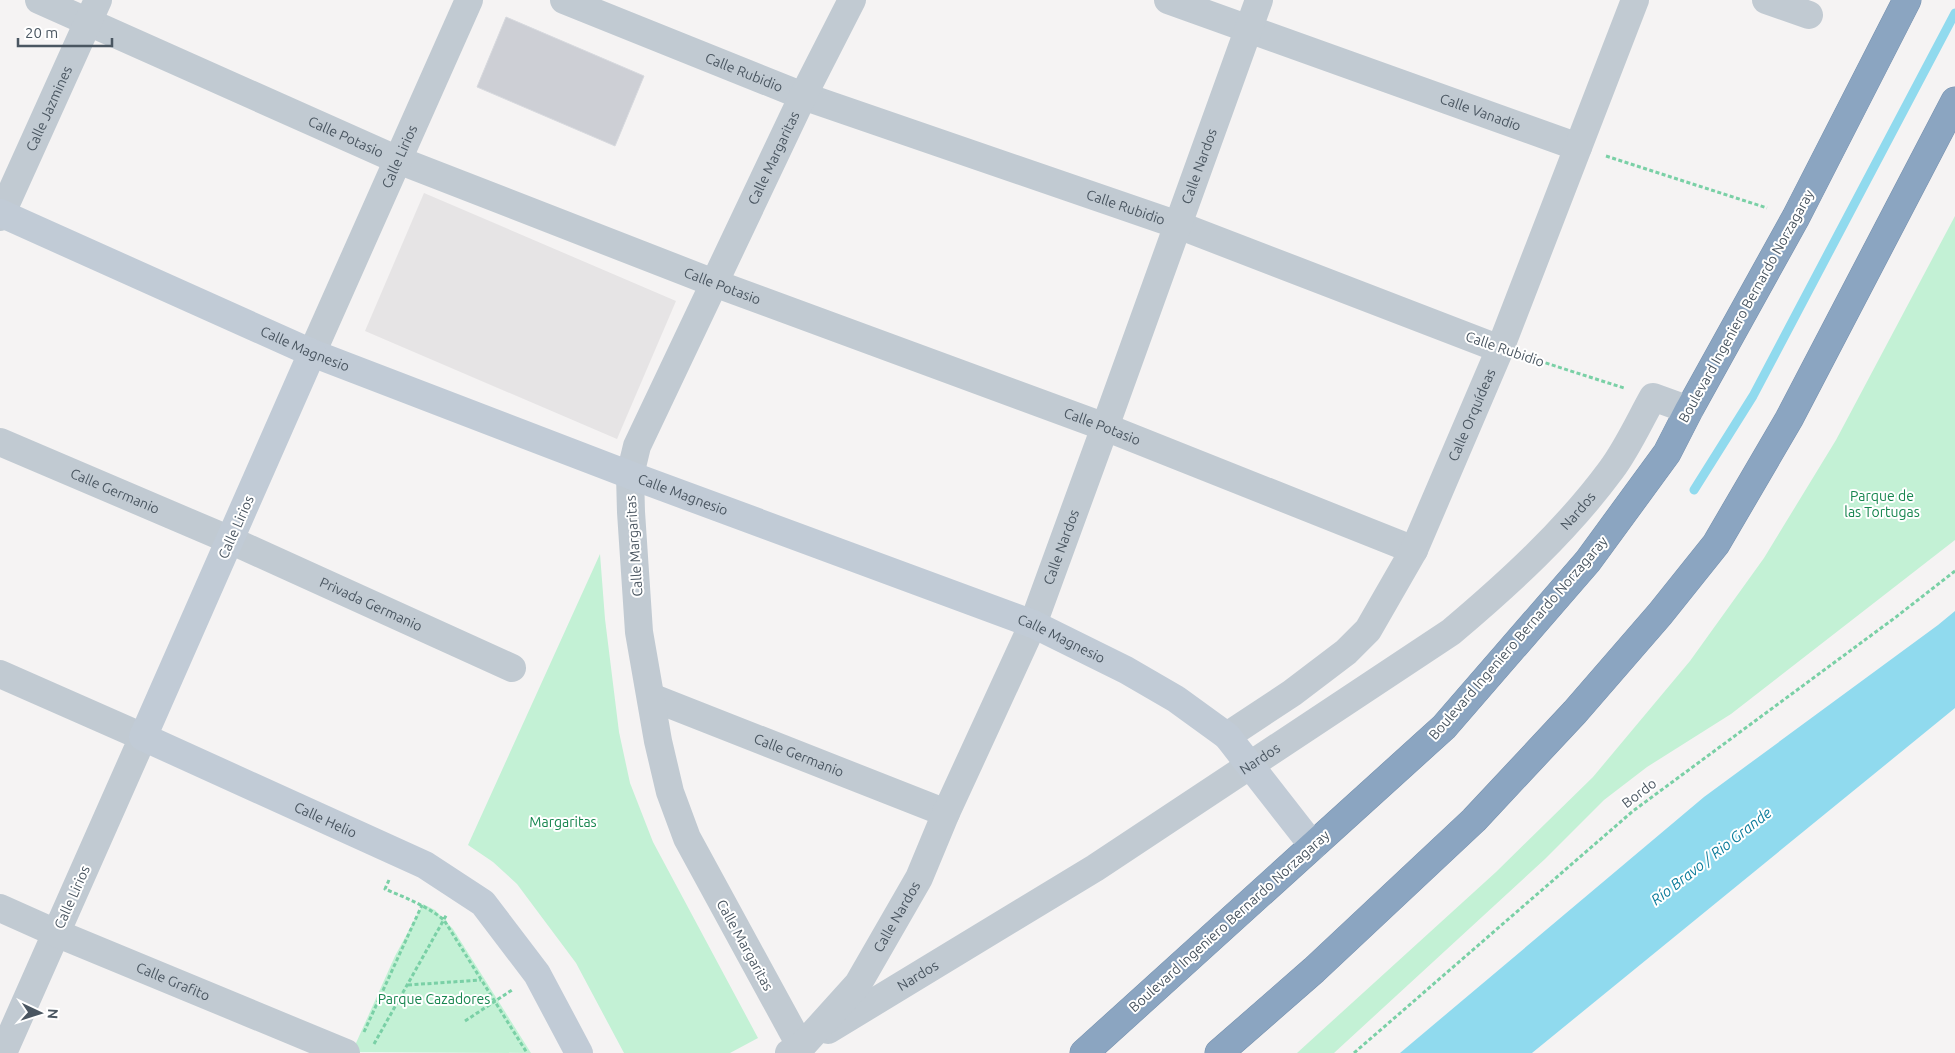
<svg xmlns="http://www.w3.org/2000/svg" width="1955" height="1053" viewBox="0 0 1955 1053" font-family="Ubuntu,sans-serif">
<style>
.education{fill:#e6e4e5}
.green{fill:#c3f1d5}
.water{fill:#90daee}
.lines{fill:none;stroke-linecap:round;stroke-linejoin:round}
.stream{stroke:#90daee;stroke-width:9}
.building{fill:#cdcfd5;stroke:#d7d9de}
.highway-casing{stroke:#7690ad;stroke-width:29}
.path{stroke:#7ad0a6;stroke-width:3;stroke-dasharray:4 2.5;stroke-linecap:butt}
.street{stroke:#c1cad2;stroke-width:28}
.secondary{stroke:#c1cbd6;stroke-width:28}
.highway{stroke:#8ba5c1;stroke-width:28}
.labels{text-anchor:middle;dominant-baseline:central;stroke-width:4;stroke-linejoin:round;paint-order:stroke}
.street-label{font-size:14px;fill:#4a5661;stroke:#fff}
.park-label{font-size:14px;fill:#17864f;stroke:#fff}
.water-label{font-size:15px;font-style:italic;fill:#0c7c9b;stroke:#fff}
</style>
<rect width="100%" height="100%" fill="#f5f3f3"/>
<!-- education -->
<path class="education" d="M424,193l252,108 -59,138 -252,-108z"/>
<!-- green -->
<path class="green" d="M1955,216v324l-224,174 -84,53 -43,33 -59,59 -211,194h-37l199,-181 97,-95 97,-116 74,-103 72,-118z
M600,554l5,65 14,113 11,51 23,59 105,196 -28,15h-106l-48,-90 -59,-79 -24,-22 -25,-17z
M423,904l12,6 18,19 78,124 -179,-1 43,-96z"/>
<!-- water -->
<path class="water" d="M1955,611v97l-423,345h-132l304,-256 234,-172z"/>
<g class="lines">
<!-- stream -->
<path class="stream" d="M1694,490l59,-94 202,-383"/>
</g>
<!-- building -->
<path class="building" d="M506,17l138,59 -29,70 -138,-59z"/>
<g class="lines">
<defs>
<path id="highway" d="M1084,1053l360,-326 144,-166 79,-108 22,-43 107,-193 111,-217
M1219,1053l95,-83 160,-150 101,-108 85,-98 56,-70 73,-125 166,-318"/>
</defs>
<!-- highway casing -->
<use href="#highway" class="highway-casing"/>
<!-- path -->
<path class="path" d="M1606,156l161,52
M1527,357l97,31
M389,880l-4,9c21,9 42,17 59,31l83,133
M408,985l73,-5
M465,1021l47,-31
M364,1032l58,-127
M374,1044l73,-130
M1354,1053l279,-242 263,-194 59,-46"/>
<!-- street -->
<g class="street">
<path id="s1" d="M39,0l359,160 316,123 391,144 309,123"/>
<path id="s2" d="M564,0l239,96 375,129 322,124"/>
<path id="s3" d="M1168,0l410,147"/>
<path d="M1766,0l43,15"/>
<path id="s4" d="M0,217l98,-217"/>
<path id="s5" d="M312,353l157,-353"/>
<path id="s6" d="M0,442l230,98 282,128"/>
<path d="M0,674l143,63 -140,316"/>
<path id="s7" d="M651,697l295,116"/>
<path id="s8" d="M1227,736l65,-43 54,-41 22,-22 46,-80 86,-201 135,-349"/>
<path id="s9" d="M0,908l56,25 290,120"/>
<path id="s10" d="M828,1030l267,-162 356,-236c58,-49 115,-101 160,-162 16,-21 29,-50 42,-73l36,13"/>
<path id="s11" d="M801,1047l-114,-209 -17,-46 -12,-51 -19,-109 -8,-120 -1,-37 7,-29 166,-350 49,-96"/>
<path id="s12" d="M789,1053l12,-6 57,-63 61,-106 27,-65 87,-189 72,-197 154,-427"/>
</g>
<!-- secondary -->
<g class="secondary">
<path id="s13" d="M0,213l312,140 318,122 403,149 93,46 50,29 51,37 86,110"/>
<path id="s14" d="M312,353l-169,384 282,128 58,38 54,71 42,79"/>
</g>
<!-- highway -->
<use href="#highway" class="highway"/>
</g>
<g class="labels">
<!-- street labels -->
<g class="street-label">
<text stroke="none"><textPath href="#s2" startOffset="194">Calle Rubidio</textPath></text>
<text stroke="none"><textPath href="#s4" startOffset="119">Calle Jazmines</textPath></text>
<text stroke="none"><textPath href="#s3" startOffset="332">Calle Vanadio</textPath></text>
<text stroke="none"><textPath href="#s1" startOffset="336">Calle Potasio</textPath></text>
<text stroke="none"><textPath href="#s5" startOffset="215">Calle Lirios</textPath></text>
<text stroke="none"><textPath href="#s11" startOffset="956">Calle Margaritas</textPath></text>
<text stroke="none"><textPath href="#s12" startOffset="986">Calle Nardos</textPath></text>
<text stroke="none"><textPath href="#s2" startOffset="599">Calle Rubidio</textPath></text>
<text stroke="none"><textPath href="#s1" startOffset="741">Calle Potasio</textPath></text>
<text transform="translate(1746 306) rotate(-61)">Boulevard Ingeniero Bernardo Norzagaray</text>
<text stroke="none"><textPath href="#s13" startOffset="334">Calle Magnesio</textPath></text>
<text transform="translate(1505 349) rotate(19)">Calle Rubidio</text>
<text stroke="none"><textPath href="#s8" startOffset="416">Calle Orquídeas</textPath></text>
<text stroke="none"><textPath href="#s1" startOffset="1146">Calle Potasio</textPath></text>
<text stroke="none"><textPath href="#s6" startOffset="125">Calle Germanio</textPath></text>
<text stroke="none"><textPath href="#s13" startOffset="739">Calle Magnesio</textPath></text>
<text stroke="none"><textPath href="#s10" startOffset="915">Nardos</textPath></text>
<text transform="translate(236 527) rotate(-66)">Calle Lirios</text>
<text transform="translate(634 546) rotate(-94)">Calle Margaritas</text>
<text stroke="none"><textPath href="#s12" startOffset="581">Calle Nardos</textPath></text>
<text stroke="none"><textPath href="#s6" startOffset="405">Privada Germanio</textPath></text>
<text transform="translate(1518 638) rotate(-49)">Boulevard Ingeniero Bernardo Norzagaray</text>
<text stroke="none"><textPath href="#s13" startOffset="1144">Calle Magnesio</textPath></text>
<text stroke="none"><textPath href="#s7" startOffset="159">Calle Germanio</textPath></text>
<text stroke="none"><textPath href="#s10" startOffset="510">Nardos</textPath></text>
<text transform="translate(1639 793) rotate(-37)">Bordo</text>
<text stroke="none"><textPath href="#s14" startOffset="620">Calle Helio</textPath></text>
<text transform="translate(72 897) rotate(-66)">Calle Lirios</text>
<text stroke="none"><textPath href="#s12" startOffset="176">Calle Nardos</textPath></text>
<text transform="translate(1229 921) rotate(-42)">Boulevard Ingeniero Bernardo Norzagaray</text>
<text transform="translate(745 945) rotate(61)">Calle Margaritas</text>
<text stroke="none"><textPath href="#s10" startOffset="105">Nardos</textPath></text>
<text stroke="none"><textPath href="#s9" startOffset="188">Calle Grafito</textPath></text>
</g>
<!-- park labels -->
<g class="park-label">
<text x="1882" y="496">Parque de<tspan x="1882" dy="16">las Tortugas</tspan></text>
<text x="563" y="822">Margaritas</text>
<text x="434" y="999">Parque Cazadores</text>
</g>
<!-- water labels -->
<g class="water-label">
<text transform="translate(1711 856) rotate(-38)">Río Bravo / Rio Grande</text>
</g>
</g>
<!-- north arrow -->
<g transform="translate(40 1013) rotate(94)" stroke="#ffffff" stroke-width="4" paint-order="stroke">
<path d="M0-4L9 19L0 12L-9 19Z" fill="#4a5661"/>
<text y="-8" font-size="14" font-weight="bold" text-anchor="middle" fill="#4a5661">N</text>
</g>
<!-- scale -->
<path d="M18 38v8h94v-8" fill="none" stroke="#4a5661" stroke-width="2.5"/>
<text x="25" y="38" font-size="15" fill="#4a5661" stroke="#ffffff" stroke-width="4" paint-order="stroke">20 m</text>
</svg>
